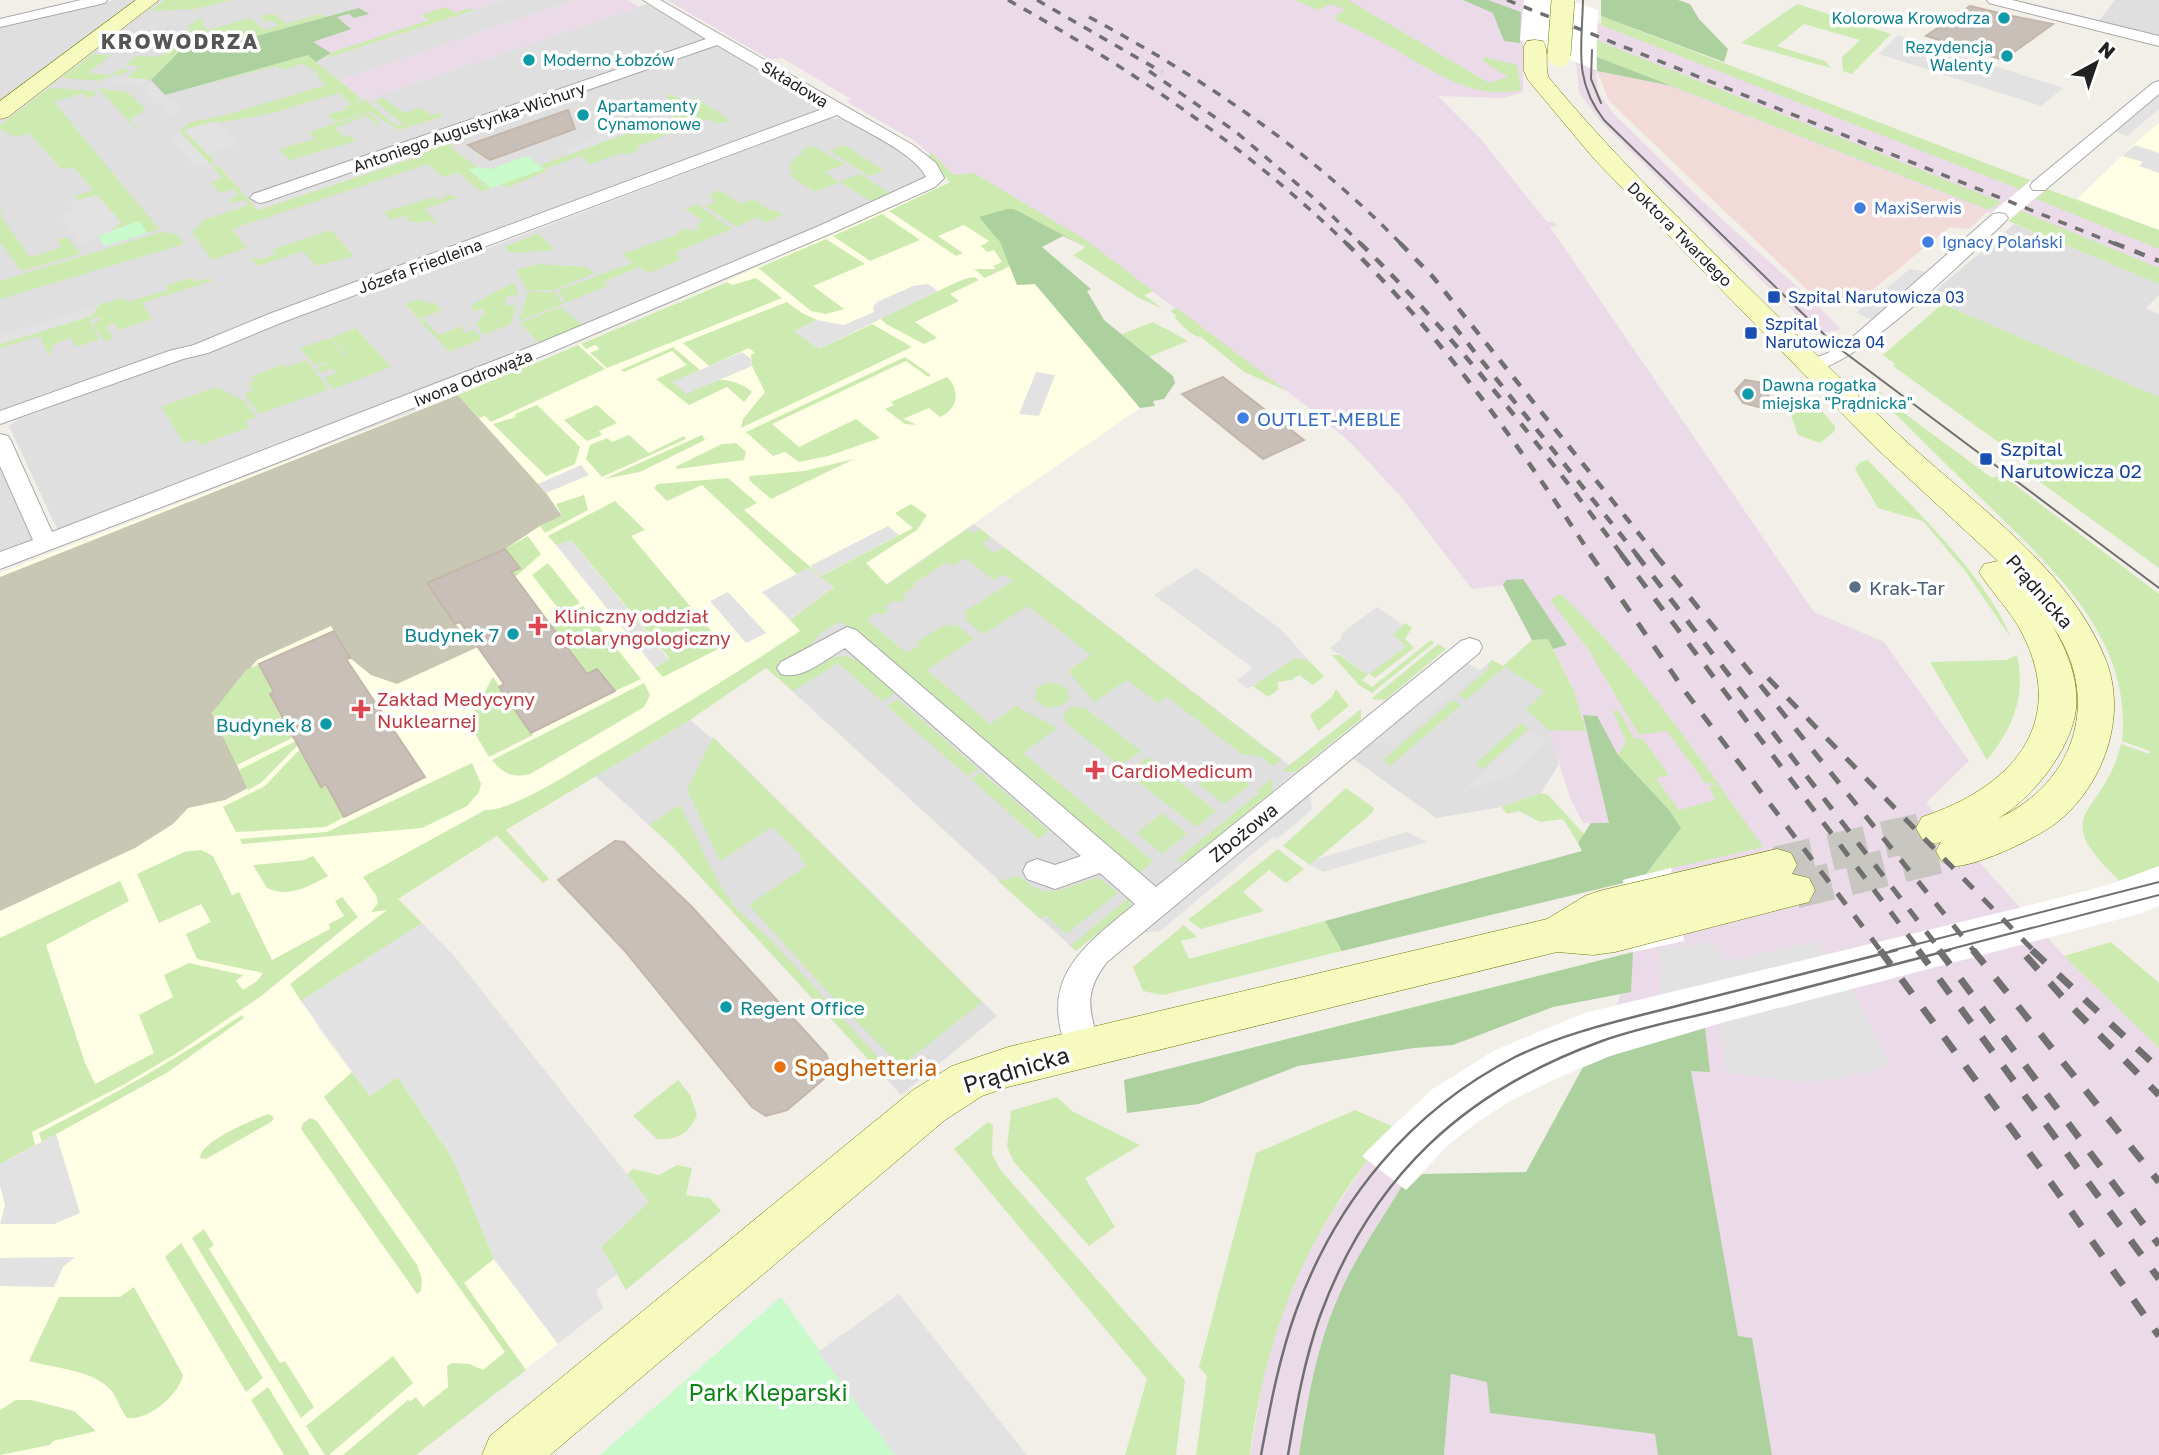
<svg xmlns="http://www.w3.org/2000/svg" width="2159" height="1455" viewBox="0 0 2159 1455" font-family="'Golos Text',sans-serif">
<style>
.residential{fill:#e0dfdf}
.commercial{fill:#f2dad9}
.industrial{fill:#ebdbe8}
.education{fill:#ffffe5}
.construction{fill:#c7c7b4}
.grass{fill:#cdebb0}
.forest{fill:#add19e}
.park{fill:#c8facc}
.parking{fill:#e2e2e2}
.pier{fill:#fff}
.building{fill:#c7bfb8;stroke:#c4b6ab;stroke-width:2}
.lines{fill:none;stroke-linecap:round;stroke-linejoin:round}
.secondary-tunnel{stroke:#c8c6c1;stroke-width:37;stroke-dasharray:37 18;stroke-linecap:butt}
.street-casing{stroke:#a9a9a9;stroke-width:2}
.secondary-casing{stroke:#707d05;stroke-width:1}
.street{fill:#fff;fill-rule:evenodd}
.secondary{fill:#f7fabf;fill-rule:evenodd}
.tram-far1{stroke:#707070;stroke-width:2}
.tram{stroke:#707070;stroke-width:2.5}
.rail-far3{stroke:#707070;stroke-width:3.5;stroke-dasharray:9 9;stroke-linecap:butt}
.rail-far2{stroke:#707070;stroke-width:4.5;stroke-dasharray:11 11;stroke-linecap:butt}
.rail-far1{stroke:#707070;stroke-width:5;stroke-dasharray:14 14;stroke-linecap:butt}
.rail{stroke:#707070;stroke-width:7;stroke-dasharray:18 18;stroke-linecap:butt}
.secondary-bridge-casing{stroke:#707d05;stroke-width:24;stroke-linecap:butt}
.secondary-bridge{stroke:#f7fabf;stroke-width:23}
.culture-dot{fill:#0f9aa8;stroke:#fff;stroke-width:2.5}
.shop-dot{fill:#3f7fe0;stroke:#fff;stroke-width:2.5}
.transit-dot{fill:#1a4fb4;stroke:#fff;stroke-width:2.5}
.service-dot{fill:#5c6f8a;stroke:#fff;stroke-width:2.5}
.health-dot{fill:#e0444e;stroke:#fff;stroke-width:2.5}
.food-dot{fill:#e8710a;stroke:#fff;stroke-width:2.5}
.labels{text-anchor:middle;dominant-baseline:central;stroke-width:7;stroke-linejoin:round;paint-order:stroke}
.far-culture-label{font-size:16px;fill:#0d838f;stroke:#fff;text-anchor:start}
.far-street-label{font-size:16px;fill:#222;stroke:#fff}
.far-shop-label{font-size:16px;fill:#366cbe;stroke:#fff;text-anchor:start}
.far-transit-label{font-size:16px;fill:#164399;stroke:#fff;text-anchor:start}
.shop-label{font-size:19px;fill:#366cbe;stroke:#fff;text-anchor:start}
.transit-label{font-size:19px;fill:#164399;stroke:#fff;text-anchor:start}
.service-label{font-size:19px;fill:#4e5e75;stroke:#fff;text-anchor:start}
.street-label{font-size:19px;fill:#222;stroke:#fff}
.health-label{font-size:19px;fill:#be3a42;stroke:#fff;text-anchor:start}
.culture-label{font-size:19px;fill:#0d838f;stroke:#fff;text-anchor:end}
.far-district-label{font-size:21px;font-weight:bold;letter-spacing:2px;fill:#555;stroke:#fff}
.near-food-label{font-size:23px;fill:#c56008;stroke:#fff;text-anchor:start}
.near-street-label{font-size:23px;fill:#222;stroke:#fff}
.near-park-label{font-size:23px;fill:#0c8416;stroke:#fff}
</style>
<rect width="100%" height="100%" fill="#f2efe9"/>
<!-- residential -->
<path class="residential" d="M115,0h24l-139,104v-77z
M158,0h189l12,8 -78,23 35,31 188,-62h71l-235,80 25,20 282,-96 129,76 41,25 2,5 -489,186 -330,118v-296z
M2115,0h44v37l-60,-16z
M844,118l62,35 23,25 -310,136 -561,217 -49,-105 10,-7 453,-165 357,-135z
M2014,224l145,60v11l-13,13 13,6v83l-232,-99z
M0,456l35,84 -35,16z
M974,524l323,247 -221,180 -309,-283z
M1548,639l26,52 12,40 -36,-1 9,34 -18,29 -40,14 -65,11 -84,-60 20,-17 23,2 97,-83 11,6 29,-26z
M689,719l44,37 264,260 -96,79 -229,-249 -78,-71z"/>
<!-- commercial -->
<path class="commercial" d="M1597,71l75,15 317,124 -20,19 -19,-2 -95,77 -12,3 -23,-5 -211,-201z"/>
<!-- industrial -->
<path class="industrial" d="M347,0h157l-188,62 -35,-31 78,-23z
M575,0h52l13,7 -275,93 -25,-20z
M667,0h865l166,57 461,175v52l-191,-80 -336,-132 -109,-32v52l-20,6 -65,-2 42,42 67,84h7l3,4 -7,1 264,385 70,30 85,119 -43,42 138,153 95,92v407h-715l7,-81 36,7 108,-303 38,-126 -10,-72 -14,-56 -26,-1 -13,-25 -21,-68h37l-12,-39 -26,-52 -16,1 -29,-55 -31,4 -70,-91 -51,-55 -47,-39 -190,-141 -157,-84 -42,-38 -63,-36 -5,-3 4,-3 -69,-41 -12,2z
M1576,62l20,8 2,22 16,22 100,98 97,87 29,29 -2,2 -22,4 -215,-212 -22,-30z
M1368,1160l34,26 -62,107 -17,49 -17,64 -7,49h-49l17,-98 19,-56 17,-39 21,-38z"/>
<!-- education -->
<path class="education" d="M2159,123v107l-82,-31 57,-55z
M949,182l51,60 17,43 18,-1 105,124 -450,312 -158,94 -134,85 -85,119 7,13 238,313 -142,111h-416v-882l458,-178 204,-85z"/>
<!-- construction -->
<path class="construction" d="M458,395l88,98 16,23 -22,10 -35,23 -79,34 29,41 23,23 -81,37 -26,-9 -21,-17 -19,-32 -74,34 -45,53 36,75 -23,12 -37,8 -15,16 -38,24 -135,63v-334z"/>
<!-- grass -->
<path class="grass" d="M165,0h67l-37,9 -45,2z
M1295,0h53l141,83 19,-6 -24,-15 -1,-5 34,8 4,25c-50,11 -91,-21 -132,-44 -17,-10 -36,-18 -54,-26l3,-2 -4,-2 12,-6 -15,-6 -13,6z
M1797,4l94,30 -39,40 -9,-3 -1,-14 18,-17 -56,-16 -27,22 48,15 6,7 -90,-25z
M446,7l10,6 14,-5 4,2 -150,49 9,-7 96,-32 -8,-5z
M274,14l12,10 34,-10 6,3 -109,30 -36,3 -30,30 -24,-2 13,-12 -15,-1 12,-9 19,1 11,-4 -4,-2 27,-21h4l-8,-2 14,-10 7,12 43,-12 15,12 13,-4 -6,-6 -6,2 -4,-4 2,-3z
M1601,16l429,164 -11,9 -418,-164z
M1596,40l405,162 -12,8 -392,-153z
M93,54l18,1 -23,18 24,2 8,-6h10c-11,9 -21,5 -29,12l-40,-3z
M308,55l52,43 -4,8 8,-7 31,26h9l-29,-24 8,-3 21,15 17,-5 9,6 -3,2 13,-3 4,3 -45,14 -29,-18 -35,10 -7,-7 22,-7h-10l11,-3 -12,-12c-32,9 -59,20 -92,25 -22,4 -40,5 -62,12l23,25 11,-4 -9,5 5,7 -5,1 -28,-30 -2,-5 7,-3v-3l39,-8 100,-30 -10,-10 3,-1 -16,-10 -22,6 -4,-4 -97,24z
M49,88l44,3 4,4 -10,3 -4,-5 -29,9 105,127 -12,4 -10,-11 -28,8 12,-8 -24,-27 -19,5 -3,-4 18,-6 -18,-22 -14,1 -32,-36 -13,4 -16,-8v-4z
M98,88l29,4 19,17 -16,11 6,6 -2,1z
M672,94l13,8 12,-4 33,22 -13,4 -8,-5 -16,5 -9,-7 -4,2 11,6 -55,22 3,3 -15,5 -3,-2 -31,11 -10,-8 -36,13 3,2 -40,17 -6,-4 42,-15 -2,-4 137,-50 -2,-2 6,-3 -5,-3 -8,2 4,-6 -7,-7z
M363,115h9l8,9 -2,2 -11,-10 -32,12 9,9 5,-2 7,6 -67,19 -10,-11 36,-10 -6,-7 2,-1z
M463,136l3,2 -17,8 28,21 -8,4 22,17 -10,4 -23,-20 -15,5 -15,-13 -196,65 15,19 -35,12 -20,-28 10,-9 -1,-2 48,-16 -5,-5 -10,2 -7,-1 11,-6 -5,-6 -13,4 -9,-10 11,-6 -9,-10 5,-2 40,45 158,-53 -4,-4z
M844,145l38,24 3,1 -16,6 -39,-25z
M812,146l33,18 -20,8 13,10 22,-8 31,20 -19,8 -33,-20 -24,10 -26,-17 5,-2 -5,-4 4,-10 10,-6 -2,-3z
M931,153l23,22 20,-2 112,67 67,51 -9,4 19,14 -24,-11 -66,-43 13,-8 -72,-38 -19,27 5,6 10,24 -25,12 -11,-9h22l-3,-3 9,-4 -8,-12 -7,2 -6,-6 8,-5 -25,-16 -26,11 25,17 -7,3 -67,-45 61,-29 -23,-23z
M2047,189l112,41v19l-123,-50z
M720,190l20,14 13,-5 18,12 4,-1 8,5 -18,8 -8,-6 -20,10 -32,-21 11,-5 -8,-6z
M444,194l-10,4 3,2 10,-3 -2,-3 14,3 -35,12 13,14 -3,1 -5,-4 -10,3 -16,-4 6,-2 -1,-2 -18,5 -6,-8z
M697,204l35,25 -56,23 4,8 -32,13 -9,-6 -35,15 3,4 -41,17 -8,-13 75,-27 -11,-9 57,-20 -1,-2 9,-4 5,3 8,-3 -4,-3 7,-4 -18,-12z
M0,209l3,5 -3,1 30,42 32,-10 -5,-7 10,-3 14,17 -60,17 -21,-29z
M2019,210l140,58v16l-153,-64z
M882,214l38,26 -50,21 -37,-25z
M331,230l23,26 -38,10 -13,-15 -46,15 -6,-8 12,1 13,-5 -4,-4z
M161,232l16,2 7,10 -184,55v-18z
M538,233l17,17 -44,3 -6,-6z
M826,239l39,25 -52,22 31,23 -18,5 -15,-3 -53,-43z
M539,264l47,3 9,6 -42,17 -26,1 -11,-21z
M974,277l5,3 -29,14 9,7 -44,21 22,16 -13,6 -38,-20 -6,-6 84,-39z
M192,278l3,4 14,-4 3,3 -70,22 10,16 -33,11 -5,-7 -8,3 7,12 -9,3 -11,-18 8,-3 -2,-3 -10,3 11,19 -24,8 -5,-10 -19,9 -3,11 -9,-21 -40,12v-4l91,-28 8,-11 25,-7 3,4 41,-12 -2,-5z
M756,278l26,20 -175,70 -17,-15 9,-4 -3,-4 -10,4 -5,-5 146,-62 5,3z
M510,284h5l4,11 -11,1 -4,9h12l-5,19 -28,11 -7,-12 5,-3 -1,-4 5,-1 -1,-6 -12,2 1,-7z
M528,292h27l8,12 -44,17z
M416,300h7l5,4 5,-2 9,8 -20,8 17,17 23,-9 1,7 11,-3 8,9 -33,13 -44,-48z
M787,302l15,11 15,7 -22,11 24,18 53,-25 40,23 -171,81 2,-9 22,-27 -13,-26 -1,-11 4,-2 -6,-5 -40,18 -26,-23z
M1942,304l217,93v171l-137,-99 8,-4 -137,-99 2,-2 -12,-9z
M560,307l23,18 -44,18 -19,-20z
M1177,308l110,83 -43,-19 -43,-35c-11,-1 -20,-13 -27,-20l3,-1 -7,-5z
M1153,322l35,19 -39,16 -27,-23z
M356,328l35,39 -58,22 -9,-11 12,-5 -3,-5 -13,5 -4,-5 10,-4 -1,-2 -10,4 -15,-18 30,-10 14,19 2,-1 -15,-18z
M578,345l27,24 -114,53 -6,-6 -6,2 -21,-23z
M673,347l27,23 -27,12c27,-1 58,-9 79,10l-8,10 -17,-15 -38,18 -33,-26 31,-14 -15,-14 -48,21 -3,-2z
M905,357l26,18 -3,2 -22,-16 -134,63 27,23 57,-28 24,19 -52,18 -29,6 -14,-10 -12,4 -27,-24z
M306,360l23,29 -70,25 -15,-20 9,-4 -5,-7 6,-2 -2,-5 32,-12 2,3z
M947,377c14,14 11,32 -7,40l-11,-9 -26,11 15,6 -13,-1 -20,-15 9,-4 -3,-3z
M216,387l29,14 11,16 -11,4 4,6 -49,18 -4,-6 -12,4 -23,-36z
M1877,390l6,4 -2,2 111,82 10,-3 157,119v272l-39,15c-76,-71 -16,-63 1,-137l28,10 1,-3 -28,-10c11,-102 -69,-172 -135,-237 -39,-38 -77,-75 -115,-113z
M1793,404l25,3 17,19v5l-15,12 -22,-8 -10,-28z
M537,405l43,42 -5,17 -29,12 -53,-52 23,-7 -1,-3z
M597,405l20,18 -18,8 3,4 -15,6 -23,-21z
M629,435l20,18 35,-17 2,3 -84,38 -16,-18 4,-14 17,-7 5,4z
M702,435l3,5 -65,32 -36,7z
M736,443l10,9 -2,8 -66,9 -3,-2 47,-23z
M854,459l-83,40 -22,-19 1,-4 54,-5z
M1868,460c46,49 119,117 143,178l-45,-66 -43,-51 -45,-13 -23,-39 5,-7z
M728,478l29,25 -13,7 77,66 92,-48 -18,-15 16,-9 16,11 -10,15 -51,33 21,22 80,-56 6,4 8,-4 10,9 -9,6 12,9 10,-6 277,213 -8,6 -13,-10 -18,-2 -75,-57 -9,6 -31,-23 -33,22 -26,-31 23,-16 -63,-49 -45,28 -19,-15 4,-3 -4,-4 49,-31 -10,-7 -9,6 -29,-22 -12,8 -6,-4 -34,22 2,2 -13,9 4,3 -7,5 -4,-3 -11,7 4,4 -6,4 -5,-3 -10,8 40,33 13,-8 -3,-3 29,-18 4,3 5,-3 19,15 -47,31 63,54 26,-18 41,22 -34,25 130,108 -17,15 -296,-255 -21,13 -11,16 21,8 16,-2 19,7 34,28 -16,10 -44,-38 -45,28 -27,-23 -76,52 -184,110 43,49 -6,4 -46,-47 -99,63 24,24 -121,78 -11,-17 97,-74 -16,2 7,-9 -2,-8 -13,-18 122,-67c27,1 85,-37 110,-52 69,-41 138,-82 205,-127l-10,-11 44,-33 -26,-19 -11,6 -95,-89 -35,16 -13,-13 4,-4z
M584,495l4,15 -43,23 -5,-7 22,-10 -6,-12z
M615,501l30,29 -14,6 93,110 -61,31 -8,-9 14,-10 -97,-117 -16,4 -8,-9z
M528,536l13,18 -46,41 -9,-12 34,-15 -15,-19z
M548,563l32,40 -19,9 -29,-37z
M1561,594c79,75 139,164 202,253l-117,27 35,-46 -12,-18 -51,-55 8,-13 -13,-31 5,-1 17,29 7,-1 27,37 -13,3 23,32 36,-10 -6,-13 6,-2 -3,-3 -6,2 -39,-53 -28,4 -51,-86 -38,-49z
M583,606l58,73 -26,12 -18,-22 -35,17 -11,-60 6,-2 -2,-4z
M1405,623l7,5 -7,11 9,9 -39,30 -6,-4 37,-28 -13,-11z
M1548,639l26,52 12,40 -37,-1 -23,-21 19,-17 -40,-25 -39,33 -7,-5 31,-28 -2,-2 4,-5 11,6 29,-26z
M1431,640l3,3 -62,50 -13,-8 -27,-30h7l29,20 -6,5 10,7z
M1438,644l8,5 -61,51 -14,-1z
M2017,655c9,42 -4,73 -30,105l-57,-98 76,-2z
M1295,658l13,2 16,16 -11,9 -14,-10 -7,5 -15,2 2,7 -11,8 -15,-11z
M259,664l15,28 -4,2 24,43 -57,28 -25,-52 34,-43z
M493,677l40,58 -44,22 -21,-35z
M644,683l6,12 -6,12 -114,67c-17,4 -27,0 -38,-14z
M1047,683l12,1 8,5 2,9 -6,7 -15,3 -13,-8 2,-13z
M1336,689l13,17 -31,25 -8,-16 22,-18z
M898,699l80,70 -11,7 -80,-70z
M1453,700l8,5 -71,61 -7,-6z
M1070,707l15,1 56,43 -21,15 -54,-43 -2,-10z
M1361,709v10l-65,53 -14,-1z
M1521,723l7,6 -45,40 -8,-5z
M713,737l269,265 -81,64 -64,-64 -88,-97 57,-39 -6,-8 2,-2 -30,-29 -52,34 -33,-71z
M296,741l2,4 -37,38 -13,7 -9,-20z
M300,749l21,37 5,-2 18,33 -18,10 -90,5 -13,-25 42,-21z
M1148,757l68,54 -20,16 -69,-54z
M472,763l9,21 -2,8 -12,14 -45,22 -180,16 -2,-5 87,-7z
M1224,766l26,19 -26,19 -25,-20z
M981,772l68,59 -11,8 -67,-60z
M1271,779l2,12 -87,71 -11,-1 84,-68 -2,-2z
M1346,788l28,20 -2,5 -62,52 -27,-19z
M1541,793l7,2 36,39 -6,9 -15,-24 -23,3 -21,-11 -12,3 -6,-7z
M679,805c19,31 31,69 53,97l-1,2 42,38 114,125 -7,5 -208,-226 -23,-21z
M1162,813l25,21 -25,20 -25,-21z
M1278,849l26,20 -18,14 -17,-13 -26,22 21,19 -63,18 -13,-9z
M201,850l12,6 19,39 7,-3 33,68 58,-31 -1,-5 15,-8 -9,-15 7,-4 16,20 -98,80 -83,56 -54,32 -91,47 3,13 -35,19v-226l120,-57 9,20 -83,44 39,118 10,21 59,-31 -15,-38 34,-18 -9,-22 25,-12 54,12 -7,6 7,9 14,-9 6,-8 -66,-14 -11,-25 25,-12 -10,-18 -42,19 -22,-49 47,-22z
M313,856l15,20c-20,11 -39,22 -61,12l-14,-23 51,-5z
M1020,876c30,30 45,8 79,2l19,15 -52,41 -20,-19 -6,4 -42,-38z
M1130,897v10l-54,44 -6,-5z
M1325,921l17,30 -179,44 -20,-4 -10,-24 51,-42 13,12 -16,4 8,18z
M2111,942l48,41v65l-95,-92z
M242,1015l2,3 -76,54 -126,70 -3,-9c71,-36 137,-74 203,-118z
M352,1072l18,24 28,-19 55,82 41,100 -30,24 62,87 -110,85h-73l65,-55 3,1 5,-4 7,10 25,-20 -1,-21 5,-3 17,1 14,6 22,-18 -181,-255z
M678,1080l12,15 7,20c-8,19 -20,25 -40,24l-24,-23z
M1057,1097l15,14 68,34 -55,33 30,49 -26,19 -75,-84 -7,-15 4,-36z
M1355,1110l37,16 -29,29 5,5c-69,89 -104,184 -118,295h-54l11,-79 -8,-9 57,-214z
M269,1114l5,4 -3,4 -65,37 -6,-1c-1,-16 54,-39 69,-44z
M310,1118l7,3 100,144 5,14 -1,12 -4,3 -116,-165 2,-6z
M988,1122l5,3 -1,29 7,14 186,212 -9,75h-51l22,-76 -193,-230z
M677,1165l15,3 -6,27 24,3 11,13 -95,79 -25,-43 48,-45 -22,-28 6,-5 26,6z
M204,1229l10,16 -5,4 71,114 5,-2 29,46 -13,11 -109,-180z
M181,1243l82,135 -17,14 -81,-135z
M134,1287l49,88c-4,20 -35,46 -56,43 -7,-9 -10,-21 -17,-29 -18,-19 -56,-21 -81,-28l30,-64h61z
M393,1356l20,27 -84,72h-4l-19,-29z
M268,1387l42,68h-26l-33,-55z
M16,1400h15l43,11 22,20 -43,10 -3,4 -50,10v-45z"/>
<!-- forest -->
<path class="forest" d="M1463,0h25l33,12 -1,31 -16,-2 -11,-28z
M1601,0h77l12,4 9,15 29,30 -4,13 -123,-46z
M359,8l10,6 -15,4 -5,-4 -12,3 14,12 -38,13 18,11 -15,9 -8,-7 -143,40 -14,-15 30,-30 33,-8 3,5z
M1597,57l75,29 -75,-15z
M1007,209h7l64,34 -15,-7 -21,11 49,42 -4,2 17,29 69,56 2,7 -11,16 -11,2 2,5 -15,2 -105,-124 -18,1 -17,-43 -21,-25z
M1523,579l44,66 -14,4 -5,-10 -16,1 -29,-55 3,-5z
M1583,715l14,1 21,39 51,55 12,18 -35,46 -23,6v3l-281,68 -17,-30 257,-70 -4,-8 13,-20h18z
M1633,952l-2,40 -78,15 -100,38 -39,3 -116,18 -99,38 -72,9 -3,-33z
M1705,1028l5,44 -19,-1 47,265 14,2 20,117h-114l-3,-21 -165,-21 -3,-31 -36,-8 -7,81h-145c8,-54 18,-111 41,-162 16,-37 41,-72 62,-107l5,3 15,-15 104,-2 57,-105 27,-11z"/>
<!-- park -->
<path class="park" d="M527,156l17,13 -53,19 -22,-18 8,-3 14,2z
M136,222h4l7,11 -42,13 -7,-10z
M781,1297l114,158h-295z"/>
<!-- parking -->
<path class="parking" d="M1898,35l165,53 -22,18 -162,-52z
M124,78l24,1 -8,7 14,-2 15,16 5,-1 6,13 -13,3 -6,-11h-5l-16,-19 -37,-2z
M2156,96l3,1v12l-32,27 -13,-5z
M642,120l7,5 -78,29 -6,-5z
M215,121l22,23 -29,11 -24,-25z
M182,134l28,30 -13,4 -28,-30z
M2135,145l24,8v20l-20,-7 4,-4 -21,-6z
M412,153l5,4 -159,53 -5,-6z
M97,195l24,28 -39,21 -22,-28 15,-5 -6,-8z
M1910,269l18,3 -56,48 -16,-7z
M740,271h6l-340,143 -406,156v-4z
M928,284l10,7 -119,58 -25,-18 23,-11 27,5 30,-13 -1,-5 4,-5 36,-16z
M99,305l-7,11 -92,28v-9z
M742,352l9,7 1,7 -66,28 -14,-12z
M1036,372l19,3 -16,41 -20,-2z
M581,465l8,10 -43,18 -8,-9z
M888,526l11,9 -78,41 -11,-10z
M571,540l98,119 -14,9 -99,-123z
M808,568l26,19 -44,33 -28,-28z
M1196,568l85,61 27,31 -13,-2 -47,31 -11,-9 16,-12 -99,-73z
M728,592l38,41 -20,10 -36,-42z
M1377,607l26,18 -10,10 13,11 -38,29 -38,-27 11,-9 1,-6z
M1467,663l13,8 -85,72 -23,-2z
M1529,730l18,12 -35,34 -52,17z
M1310,792l2,17 -17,15 -18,15 -4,-2 -113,94 -19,2z
M1407,832l20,10 -104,30 -13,-7 7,-6z
M422,923l33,34 194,245 -48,45 16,27 -21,16 7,18 -45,36 -64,-85 -41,-100 -55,-82 -28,19 -69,-95z
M1816,941l38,53 37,72 -48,12 -38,4 -79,-9 -5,-50 -61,-27 -1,-47 53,-7 16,19z
M56,1134l24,79 -26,11h-54l5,-19 -5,-19v-22z
M75,1257l-12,10 -9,20 -54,-1v-28z
M899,1294l33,42 95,119h-132l-77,-103z"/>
<!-- pier -->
<path class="pier" d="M1524,0h45l29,10 -2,60 -76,-30z
M2029,182l17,7 -38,32 -18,-7z
M2159,866v40l-20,8 -418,109 -111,33 -57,24 -41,20 -33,21 -31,24 -42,45 -44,-34 69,-66 62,-39 91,-38 447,-108 77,-20z
M1671,868l13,73 -51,11 -10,-72z"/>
<!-- building -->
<path class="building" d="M1970,6l42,10 41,8 -50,36 -77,-24z
M568,110l7,19 -85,31 -22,-15z
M1223,377l23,18 58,45 -41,19 -81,-65z
M1745,380l25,4 -4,25 -23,-6 -8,-12z
M505,549l15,19 -9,4 76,102 10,-5 18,22 -84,42 -32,-46 5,-3 -44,-62 -5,2 -28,-41z
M334,631l16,27 -4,1 79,118 -81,40 -18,-33 -5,3 -21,-38 -30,-55 4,-2 -15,-28z
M615,841l9,1 67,64 135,148 4,11 -6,14 -37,31 -21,6 -14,-9 -127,-156 -67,-71z"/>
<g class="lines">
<!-- secondary-tunnel -->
<path class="secondary-tunnel" d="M1777,865l159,-37
M1795,890l161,-39"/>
<defs>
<path id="street" d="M81,0h26l-2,3 -105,24v-8z
M643,0h17l253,145 23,18 8,15 -9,9 -103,46 -283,120 -270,109 -279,107v-17l33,-12 -33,-74v-32l8,2 3,5 41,91 483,-187 284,-119 107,-49c-11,-24 -66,-48 -89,-62l-554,207 -75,31 -25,6 -183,65v-13l169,-60 25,-6 75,-31 556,-206 -108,-63 -452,157 -6,1 -9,-5 3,-4 453,-155z
M1987,0h25l147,36v10l-170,-43z
M2159,81v13l-114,96h-12l-3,-4 3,-4 120,-99z
M1999,213l6,1 3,4 -3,4c-33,30 -160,158 -200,148l-3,-4 3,-4 23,-9 27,-18 138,-121z
M847,627l9,3 300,257 305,-246 9,-3 9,3 3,6 -3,6 -372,309c-37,47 1,66 -14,97l-11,4 -11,-4c-36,-78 9,-110 64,-155l-35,-31 -45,16 -28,-10 -4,-8 4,-8 10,-4 18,6 26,-9 -236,-208c-18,10 -43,33 -64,26l-4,-6 4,-6z"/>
<path id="secondary" d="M136,0h23l-151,117 -8,2v-18z
M1535,40l8,1c7,11 1,26 6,37 59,71 124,135 189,199 52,51 103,103 156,153 71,68 173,134 211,228 24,58 -2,129 -50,166 -21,15 -71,39 -97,42 -5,1 -11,-2 -16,-4l-6,-11 5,-9 -5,2 -14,-5 -6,-11 6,-11c86,-28 148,-91 100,-184 -11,-22 -30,-40 -43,-61l5,-8 14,-3 -124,-115 -279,-286 -67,-80 -4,-9v-25l3,-5zM2052,625c50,72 25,156 -53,193 34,-21 72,-68 77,-109 3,-29 -9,-59 -24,-84z
M1777,849l14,4 6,12 -5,9 17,4 6,12 -6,12 -194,50 -22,3 -36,-3 -549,135 -26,9 -37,24 -395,335h-68l8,-19 423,-346 39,-24 56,-19 539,-128 38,-23 14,-5z"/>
</defs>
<!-- street casing -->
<use href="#street" class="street-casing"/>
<!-- secondary casing -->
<use href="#secondary" class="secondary-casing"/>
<!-- street -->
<use href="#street" class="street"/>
<!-- secondary -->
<use href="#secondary" class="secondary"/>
<!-- tram-far1 -->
<path class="tram-far1" d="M1583,0c-1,47 -10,80 21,120l232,226 323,242
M1592,50l-1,29 10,24
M1890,951l269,-69
M1943,951l216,-56"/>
<!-- tram -->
<path class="tram" d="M1261,1455c9,-48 18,-97 35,-144 40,-110 114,-200 219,-254 55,-27 118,-39 177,-55 68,-17 137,-35 205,-52
M1288,1455c8,-47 16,-94 32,-139 51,-139 144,-225 282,-275 39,-14 82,-22 122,-32 76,-20 151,-40 226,-59"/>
<!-- rail-far3 -->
<path class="rail-far3" d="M1008,0c123,69 238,146 340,245
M1037,0l125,72
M1507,0l611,245
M1089,17c114,61 222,134 313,228
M1149,71l87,61 80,68 46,45"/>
<!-- rail-far2 -->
<path class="rail-far2" d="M1346,243c96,93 172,201 245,312
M1360,243c97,95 181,204 262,312
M1400,243l33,34 223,278
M2114,243l45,18
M1454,326l183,229"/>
<!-- rail-far1 -->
<path class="rail-far1" d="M1590,554l97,140 194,257
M1621,554l299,397
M1636,554l305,397
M1655,554l319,397
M1768,678l266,273"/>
<!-- rail -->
<path class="rail" d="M1880,950l164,223 115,163
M1918,950l241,329
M1939,950l220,295
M1973,950l186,232
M2032,950l127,119
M2026,956l41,46 92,93"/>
<defs>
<path id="secondary-bridge" d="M1559,55l4,-55"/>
</defs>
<!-- secondary-bridge casing -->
<use href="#secondary-bridge" class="secondary-bridge-casing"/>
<!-- secondary-bridge -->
<use href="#secondary-bridge" class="secondary-bridge"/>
</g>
<!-- markers -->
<g class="culture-dot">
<circle cx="2004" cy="18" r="7"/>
<circle cx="2007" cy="56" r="7"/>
<circle cx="529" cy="60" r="7"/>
<circle cx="583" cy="115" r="7"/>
<circle cx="1748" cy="394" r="7"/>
<circle cx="513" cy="634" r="7"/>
<circle cx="326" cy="724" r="7"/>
<circle cx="726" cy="1007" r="7"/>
</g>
<g class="shop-dot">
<circle cx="1860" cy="208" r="7"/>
<circle cx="1928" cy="242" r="7"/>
<circle cx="1243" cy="418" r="7"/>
</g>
<g class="transit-dot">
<rect x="1767" y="290" width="14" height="14" rx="3.5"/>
<rect x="1744" y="326" width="14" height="14" rx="3.5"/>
<rect x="1979" y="452" width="14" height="14" rx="3.5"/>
</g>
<circle class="service-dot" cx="1855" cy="587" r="7"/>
<g class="health-dot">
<path d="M534.5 615.5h7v7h7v7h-7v7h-7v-7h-7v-7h7z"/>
<path d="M357.5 698.5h7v7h7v7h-7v7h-7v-7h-7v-7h7z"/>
<path d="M1091.5 759.5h7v7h7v7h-7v7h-7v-7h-7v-7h7z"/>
</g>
<circle class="food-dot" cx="780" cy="1067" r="7"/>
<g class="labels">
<!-- far-culture labels -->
<g class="far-culture-label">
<text x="1990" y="18" text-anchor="end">Kolorowa Krowodrza</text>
<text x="1993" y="47" text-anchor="end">Rezydencja<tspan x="1993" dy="18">Walenty</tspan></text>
<text x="543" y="60">Moderno Łobzów</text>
<text x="597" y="106">Apartamenty<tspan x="597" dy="18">Cynamonowe</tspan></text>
<text x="1762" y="385">Dawna rogatka<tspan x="1762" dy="18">miejska "Prądnicka"</tspan></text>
</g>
<!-- far-street labels -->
<g class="far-street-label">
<text transform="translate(795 84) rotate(31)">Składowa</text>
<text transform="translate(469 127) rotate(-19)">Antoniego Augustynka-Wichury</text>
<text transform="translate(1680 234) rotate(45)">Doktora Twardego</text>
<text transform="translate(420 266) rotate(-20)">Józefa Friedleina</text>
<text transform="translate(473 378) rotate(-22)">Iwona Odrowąża</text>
</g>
<!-- far-shop labels -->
<g class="far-shop-label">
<text x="1874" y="208">MaxiSerwis</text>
<text x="1942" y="242">Ignacy Polański</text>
</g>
<!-- far-transit labels -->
<g class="far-transit-label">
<text x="1788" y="297">Szpital Narutowicza 03</text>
<text x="1765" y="324">Szpital<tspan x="1765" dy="18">Narutowicza 04</tspan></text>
</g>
<!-- shop labels -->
<g class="shop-label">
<text x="1257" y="418">OUTLET-MEBLE</text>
</g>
<!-- transit labels -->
<g class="transit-label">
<text x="2000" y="448">Szpital<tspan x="2000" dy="22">Narutowicza 02</tspan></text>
</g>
<!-- service labels -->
<g class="service-label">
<text x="1869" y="587">Krak-Tar</text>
</g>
<!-- street labels -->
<g class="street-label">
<text transform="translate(2040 591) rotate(49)">Prądnicka</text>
<text transform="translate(1243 832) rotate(-39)">Zbożowa</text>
</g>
<!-- health labels -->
<g class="health-label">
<text x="554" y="615">Kliniczny oddział<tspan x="554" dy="22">otolaryngologiczny</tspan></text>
<text x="377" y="698">Zakład Medycyny<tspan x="377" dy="22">Nuklearnej</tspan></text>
<text x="1111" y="770">CardioMedicum</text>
</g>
<!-- culture labels -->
<g class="culture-label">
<text x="499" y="634">Budynek 7</text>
<text x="312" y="724">Budynek 8</text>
<text x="740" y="1007" text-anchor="start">Regent Office</text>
</g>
<!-- far-district labels -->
<g class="far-district-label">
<text x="180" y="41">KROWODRZA</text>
</g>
<!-- near-food labels -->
<g class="near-food-label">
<text x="794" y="1067">Spaghetteria</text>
</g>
<!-- near-street labels -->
<g class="near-street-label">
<text transform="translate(1016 1069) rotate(-17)">Prądnicka</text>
</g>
<!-- near-park labels -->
<g class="near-park-label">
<text x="768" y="1392">Park Kleparski</text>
</g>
</g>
<!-- north arrow -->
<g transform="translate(2096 63) rotate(40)" stroke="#ffffff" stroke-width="5" paint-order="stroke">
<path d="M0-5L12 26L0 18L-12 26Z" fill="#222222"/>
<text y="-10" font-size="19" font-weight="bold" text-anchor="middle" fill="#222222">N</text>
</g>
</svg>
